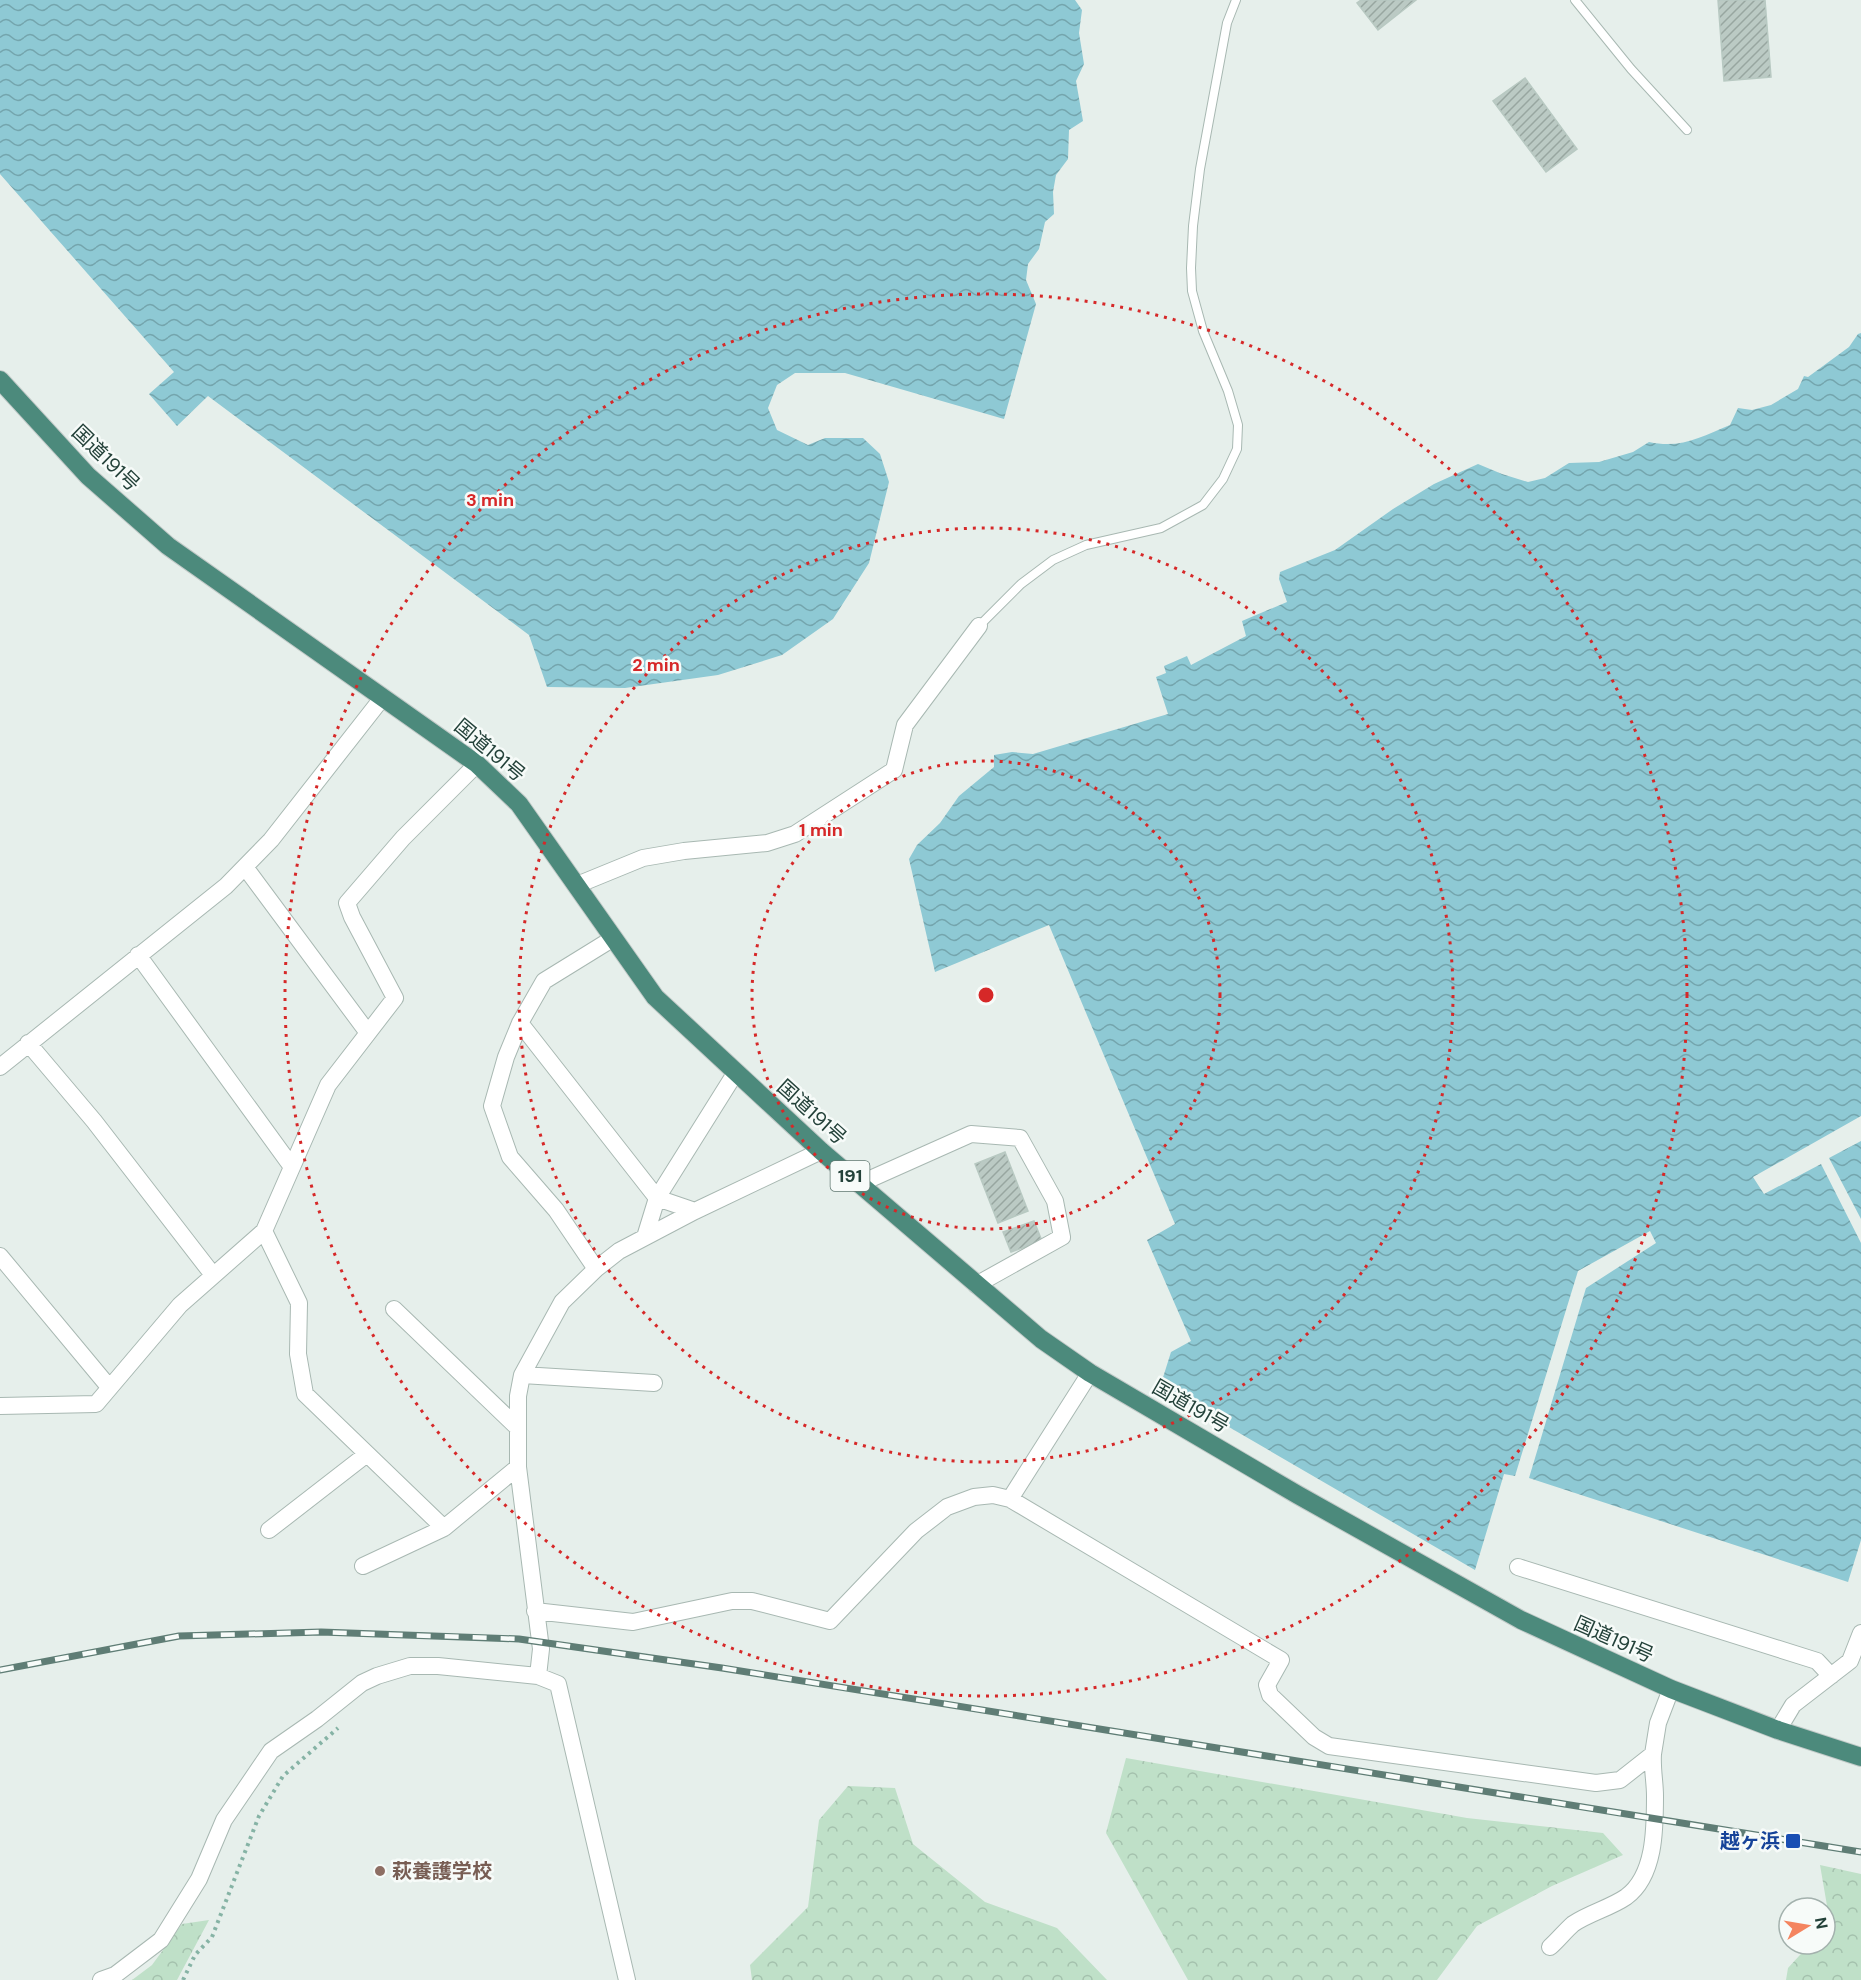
<svg xmlns="http://www.w3.org/2000/svg" width="1861" height="1980" font-family="'DM Sans','Noto Sans JP',sans-serif">
<style>
.forest{fill:url(#forest-crowns)}
.water{fill:url(#water-waves)}
.building{fill:url(#building-hatch);stroke:#b8c9c2;stroke-width:1.5}
.lines{fill:none;stroke-linecap:round;stroke-linejoin:round}
.service-casing{stroke:#a8b8b2;stroke-width:10}
.minor-casing{stroke:#a8b8b2;stroke-width:18}
.trunk-casing{stroke:#c2cac8;stroke-width:20}
.path{stroke:#86b3a5;stroke-width:4;stroke-dasharray:3 4.5;stroke-linecap:butt}
.service{stroke:#fff;stroke-width:8}
.minor{stroke:#fff;stroke-width:16}
.trunk{stroke:#4c8a7c;stroke-width:18}
.rail-casing{stroke:#5f7d75;stroke-width:7}
.rail{stroke:#f7fbf9;stroke-width:4.5;stroke-dasharray:14;stroke-linecap:butt}
.ring{fill:none;stroke:#d62828;stroke-width:3;stroke-dasharray:3 6}
.transit-dot{fill:#1a4fb4;stroke:#f7fbf9;stroke-width:2}
.education-dot{fill:#8d6e63;stroke:#f7fbf9;stroke-width:2}
.labels{text-anchor:middle;stroke-width:5;stroke-linejoin:round;paint-order:stroke}
.shield{fill:#f7fbf9;stroke:#637a73;stroke-width:1.5}
.shield-label{font-size:18px;font-weight:bold;fill:#24423a}
.street-label{font-size:20px;fill:#24423a;stroke:#f7fbf9}
.transit-label{font-size:20px;font-weight:bold;fill:#164399;stroke:#f7fbf9;text-anchor:end}
.education-label{font-size:20px;font-weight:bold;fill:#785e54;stroke:#f7fbf9;text-anchor:start}
.centre{fill:#d62828;stroke:#f7fbf9;stroke-width:3}
.ring-label{font-size:18px;text-anchor:middle;font-weight:bold;fill:#d62828;stroke:#f7fbf9;stroke-width:5;stroke-linejoin:round;paint-order:stroke}
</style>
<defs>
<pattern id="forest-crowns" width="20" height="18" patternUnits="userSpaceOnUse" patternTransform="scale(1.5)"><rect width="20" height="18" fill="#bfe0c8"/><path d="M2 6a3 3 0 1 1 6 0M12 15a3 3 0 1 1 6 0" fill="none" stroke="#a4c1ad"/></pattern>
<pattern id="water-waves" width="16" height="10" patternUnits="userSpaceOnUse" patternTransform="scale(1.5)"><rect width="16" height="10" fill="#8ec9d4"/><path d="M0 5q4-4 8 0t8 0" fill="none" stroke="#74a5ad"/></pattern>
<pattern id="building-hatch" width="6" height="6" patternUnits="userSpaceOnUse" patternTransform="scale(1.5)"><rect width="6" height="6" fill="#bbcac4"/><path d="M-1 1l2-2M0 6l6-6M5 7l2-2" fill="none" stroke="#98a6a0"/></pattern>
</defs>
<rect width="100%" height="100%" fill="#e6efeb"/>
<path class="forest" d="M1126,1758l341,60 136,15 20,22 -71,31 -75,40 -40,54h-249l-82,-147z
M848,1786l47,2 18,56 72,58 72,26 50,52h-355l-2,-15 58,-58 11,-87z
M1820,1865l41,9v106h-75l2,-12 22,-24h15v-15l5,-6z
M209,1920l-32,60h-45l20,-15 30,-41z"/>
<path class="water" d="M0,0h1075l7,10 -3,23 5,31 -8,17 7,40 -14,9 -1,29 -12,16 -3,17 1,22 -9,8 -6,27 -11,15 -2,16 10,24 -32,115 -159,-46h-50l-18,12 -9,23 9,22 31,15 17,-7h38l17,16 9,28 -20,81 -36,56 -51,36 -64,20 -93,13 -78,-1 -18,-52 -321,-239 -31,30 -28,-32 25,-22 -174,-198z
M1861,333v783l-108,61 11,17 57,-30 40,79v297l-13,42 -319,-104 57,-190 70,-45 -6,-12 -72,40 -63,205 -11,-2 -29,96 -315,-183 11,-35 20,-11 -44,-101 28,-16 -126,-299 -114,47 -26,-113 8,-14 23,-22 19,-27 35,-29v-12l18,-3 21,2 135,-40 -12,-37 10,-4 -2,-7 23,-10 4,9 55,-29 -4,-15 45,-19 -8,-23 1,-7 55,-22 58,-41 41,-25 44,-20 24,10 26,8 17,-4 24,-15 30,-1 34,-10 16,-10c32,7 52,-5 81,-17l8,-17 14,2 19,-5 27,-16 6,-13 4,1 41,-30 9,-13z
M1861,1141v78l-32,-61z"/>
<path class="building" d="M1361,0h55l-38,30 -21,-27z
M1718,0h47l6,77 -47,4z
M1525,78l52,71 -31,23 -53,-71z
M1005,1152l23,59 -30,12 -23,-59z
M1034,1221l8,20 -31,11 -8,-20z"/>
<g class="lines">
<defs>
<path id="service" d="M1575,0l56,69 56,61
M979,626l42,-42 32,-24 33,-15 75,-17 42,-23 20,-26 14,-30 1,-24 -10,-34 -25,-60 -11,-40 -1,-23 2,-42 7,-57 27,-146 9,-23"/>
<path id="minor" d="M245,867l123,166
M577,885l66,-27 41,-7 83,-8 28,-9 99,-64 11,-45 74,-99
M138,955l154,212
M520,1023l137,175 -12,39
M28,1043l66,78 119,154
M0,1067l226,-181 45,-46 112,-143
M859,1184l112,-50 49,4 35,63 7,36 -86,48
M695,1211l-38,-13 79,-126
M264,1231l35,72 -1,51 7,40 139,134 74,-61
M0,1256l109,131
M596,1269l-40,-59 -46,-53 -18,-51 14,-49 14,-34 24,-42 68,-42
M394,1309l124,119
M522,1375l132,8
M0,1406l96,-2 84,-99 84,-74 64,-146 67,-87 -43,-81 -5,-14 56,-65 74,-74
M1010,1499l271,161 -14,25 3,10 44,42 15,9 267,37 24,-3 33,-26 5,-31 13,-34
M269,1530l98,-76
M363,1566l81,-38
M1518,1567l299,94 14,15
M535,1611l98,11 99,-21h20l78,20 86,-90 31,-24 27,-10 19,-2 17,4 80,-126
M538,1676l3,-27 -23,-182v-71l4,-21 40,-73 34,-33 23,-18 76,-40 126,-60
M1778,1730l15,-25 57,-44 11,-28
M1550,1947c8,-7 15,-16 23,-23 16,-11 37,-16 53,-27 29,-21 29,-68 29,-101 0,-14 -3,-27 -2,-42
M101,1980l14,-5 46,-35 38,-61 25,-59 47,-69 46,-32 45,-36 15,-7 33,-10h28l100,10 20,8 69,296"/>
<path id="trunk" d="M0,380l88,96 80,70 309,218 42,40 136,193 166,154 220,188 49,34 208,122 223,125 150,69 107,41 83,27"/>
</defs>
<use href="#service" class="service-casing"/>
<use href="#minor" class="minor-casing"/>
<use href="#trunk" class="trunk-casing"/>
<path class="path" d="M183,1980l12,-25 17,-18 47,-121 24,-40 55,-48"/>
<use href="#service" class="service"/>
<use href="#minor" class="minor"/>
<use href="#trunk" class="trunk"/>
<defs>
<path id="rail" d="M0,1670l179,-34 142,-4 198,7 203,29 1139,184"/>
</defs>
<use href="#rail" class="rail-casing"/>
<use href="#rail" class="rail"/>
</g>
<g class="ring">
<circle cx="986" cy="995" r="234"/>
<circle cx="986" cy="995" r="467"/>
<circle cx="986" cy="995" r="701"/>
</g>
<rect class="transit-dot" x="1785" y="1833" width="16" height="16" rx="3"/>
<circle class="education-dot" cx="380" cy="1871" r="6"/>
<g class="labels">
<rect class="shield" x="830.5" y="1161" width="39" height="30" rx="4.5"/>
<g class="shield-label">
<text x="850" y="1182">191</text>
</g>
<g class="street-label">
<text transform="translate(106 458) rotate(44)" y="7">国道191号</text>
<text transform="translate(490 750) rotate(40)" y="7">国道191号</text>
<text transform="translate(812 1112) rotate(42)" y="7">国道191号</text>
<text transform="translate(1191 1406) rotate(30)" y="7">国道191号</text>
<text transform="translate(1614 1639) rotate(24)" y="7">国道191号</text>
</g>
<g class="transit-label">
<text x="1780" y="1848">越ヶ浜</text>
</g>
<g class="education-label">
<text x="392" y="1878">萩養護学校</text>
</g>
</g>
<circle cx="986" cy="995" r="9" class="centre"/>
<g class="ring-label">
<text x="490" y="506">3 min</text>
<text x="656" y="671">2 min</text>
<text x="821" y="836">1 min</text>
</g>
<g transform="translate(1807 1926) rotate(79)"><circle r="28" fill="#f7fbf9" stroke="#a3b1ad" stroke-width="1.5"/>
<path d="M0-4.5L10 22L0 15L-10 22Z" fill="#f4845f"/>
<text y="-9" font-size="16" font-weight="bold" text-anchor="middle" fill="#24423a">N</text>
</g>
</svg>
